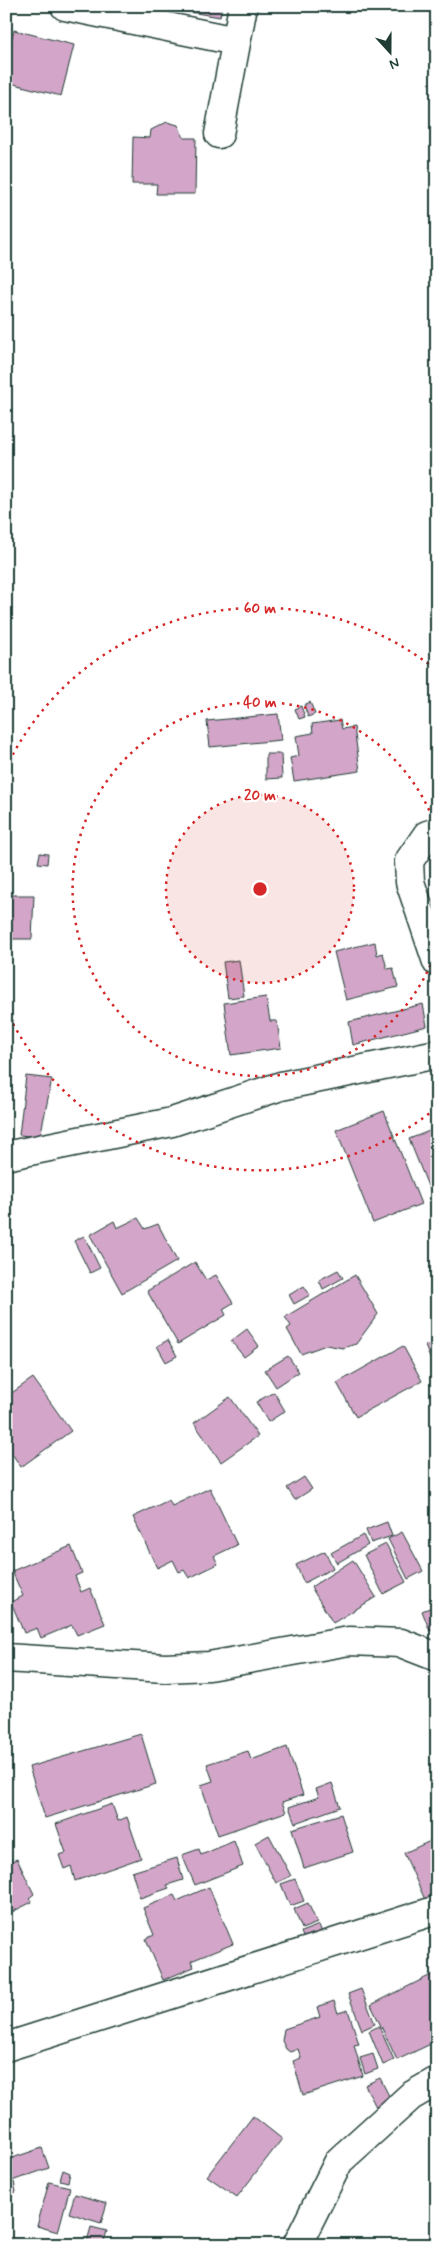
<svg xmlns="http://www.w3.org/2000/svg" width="443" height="2251" font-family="Mynerve,sans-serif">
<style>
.building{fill:#d3a6c9;stroke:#1f3d34}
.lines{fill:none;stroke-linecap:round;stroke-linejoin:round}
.minor-casing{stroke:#1f3d34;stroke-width:31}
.minor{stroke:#fff;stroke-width:28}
.ring{fill:none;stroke:#d62828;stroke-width:2.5;stroke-dasharray:2.5 5}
.centre{fill:#d62828;stroke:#fff;stroke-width:2.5}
.ring-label{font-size:15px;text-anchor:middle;font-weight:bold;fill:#d62828;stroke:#fff;stroke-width:4.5;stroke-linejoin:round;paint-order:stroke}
</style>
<rect width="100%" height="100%" fill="#fff"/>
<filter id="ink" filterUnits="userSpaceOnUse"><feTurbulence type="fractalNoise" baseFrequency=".02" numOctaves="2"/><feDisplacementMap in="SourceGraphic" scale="10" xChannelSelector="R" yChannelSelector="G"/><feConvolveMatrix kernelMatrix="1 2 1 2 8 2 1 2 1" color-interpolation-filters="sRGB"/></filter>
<g filter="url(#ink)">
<path class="building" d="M153,6h69l-2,11z
M14,30l60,15 -13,51 -55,-14v-21z
M167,122l11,3 6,13h12l-1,56h-39l1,-10h-25l1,-47 17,1 1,-8z
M310,702l5,12 -7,3 -4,-12z
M301,706l4,11 -6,2 -4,-10z
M278,714l3,26 -71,7 -3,-26z
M340,720l2,9 12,-2 6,44 -66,10 -4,-23 9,-2 -3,-20 17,-3 -1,-9z
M266,754h15l1,24 -16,1z
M40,853l8,1 -1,10 -9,-1z
M11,895h23l-2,44h-23z
M375,942l2,13 6,-2 4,16 6,-1 5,19 -52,13 -12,-48z
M239,960l5,36 -16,2 -5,-36z
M266,997l4,24h7l4,27 -50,7 -7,-52z
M423,1004l4,22 -74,19 -4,-23z
M26,1076l26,3 -12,58 -21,-2z
M384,1111l37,93 -48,19 -37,-93z
M437,1128v66l-5,2 -23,-57z
M138,1218l7,11 13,-5 19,37 -55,32 -32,-58 24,-14 3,7z
M84,1236l16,32 -10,5 -16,-32z
M195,1262l11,18 10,-5 17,28 -10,6 3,6 -48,29 -31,-53z
M338,1270l5,8 -20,11 -4,-9z
M355,1275l23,39 -22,30 -13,4 -17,-3 -25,9 -14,-25 4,-3 -6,-9z
M304,1286l6,9 -16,9 -5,-9z
M247,1329l12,17 -15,11 -13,-16z
M168,1340l9,16 -11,6 -9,-16z
M437,1341v34l-12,-29z
M403,1346l19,35 -66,36 -19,-34z
M288,1356l11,16 -23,15 -11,-17z
M33,1378l38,53 -50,36 -15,-22v-48z
M274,1392l11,19 -17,11 -12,-20z
M230,1397l28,39 -37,26 -27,-39z
M304,1477l8,12 -17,11 -8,-12z
M210,1488l27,57 -23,11 4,8 -29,14 -5,-8 -5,2 -6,-12 -16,8 -24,-51 36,-17 3,6z
M387,1522l5,14 -21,7 -5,-13z
M402,1532l21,39 -15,8 -20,-40z
M363,1535l5,10 -31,18 -6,-10z
M386,1544l20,38 -23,12 -19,-39z
M71,1546l11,27 -7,3 6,16 9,-4 15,36 -28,11 -5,-10 -31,13 -4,-10 -13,5 -13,-31 12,-6 -11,-25z
M325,1551l8,17 -29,15 -8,-18z
M353,1560l23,37 -43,26 -22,-36z
M437,1605v23l-7,3 -8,-20z
M141,1734l15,50 -111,34 -16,-51z
M287,1747l16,48 -21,7 4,10 -68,23 -17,-50 12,-4 -6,-17 41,-13 3,9z
M332,1783l8,24 -45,16 -6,-16 30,-10 -3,-8z
M112,1804l6,17 9,-4 14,41 -66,23 -4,-15 -7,3 -5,-14 7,-2 -10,-29z
M341,1814l12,38 -49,16 -12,-39z
M269,1835l22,41 -15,7 -21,-40z
M437,1838v59l-11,5 -22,-49z
M234,1841l9,25 -48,19 -13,-30 17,-6 2,6z
M8,1855l4,6 5,-2 17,35 -5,4 3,4 -26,13v-59z
M177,1858l6,22 -16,5 2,3 -29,10 -8,-26z
M295,1879l9,22 -14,5 -9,-22z
M209,1887l24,57 -42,17 3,6 -31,13 -17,-41 8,-4 -11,-27 31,-13 3,6z
M308,1903l9,20 -15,6 -8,-20z
M319,1925l4,10 -18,7 -4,-10z
M437,1972v69l-40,19 -26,-55z
M361,1989l14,35 -13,6 -14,-36z
M334,2001l4,12 10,-3 11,34 -5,1 9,31 -60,19 -10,-34 8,-3 -3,-9 -8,3 -4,-3 -4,-8 2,-12 36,-12 -3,-10z
M379,2026l15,34 -11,5 -14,-34z
M373,2054l5,15 -13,5 -5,-16z
M380,2078l11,22 -15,7 -11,-22z
M253,2116l29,23 -45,58 -30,-21z
M42,2148l7,20 -43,15v-23z
M63,2170l7,3 -2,9 -8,-2z
M14,2182l2,10 -10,3v-11z
M49,2182l21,5 -12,45 -21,-6z
M75,2194l32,9 -6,20 -32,-10z
M91,2227l16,4 -4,14h-17z"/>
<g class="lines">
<defs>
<path id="minor" d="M65,6l171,35
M219,134l24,-128
M437,832l-10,3 -18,26 1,21 27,80
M10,1155l162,-33 109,-36 156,-32
M6,1658l159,10 44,-2 140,-25 52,2 36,14
M6,2047l431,-137
M297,2245l42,-84 72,-65 26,-15"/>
</defs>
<use href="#minor" class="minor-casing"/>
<use href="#minor" class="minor"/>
</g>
</g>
<circle cx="260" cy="889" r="94" fill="#d62828" fill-opacity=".12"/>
<g class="ring">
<circle cx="260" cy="889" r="94"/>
<path d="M436 951A187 187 0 1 1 436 827"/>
<path d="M435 1109A281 281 0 0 1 6 1010M6 768A281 281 0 0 1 435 669"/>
</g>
<circle cx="260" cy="889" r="8" class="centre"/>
<g class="ring-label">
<text x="260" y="613">60 m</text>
<text x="260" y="707">40 m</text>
<text x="260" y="800">20 m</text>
</g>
<rect width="443" height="2251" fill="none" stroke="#fff" stroke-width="25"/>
<rect x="12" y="12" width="418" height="2226" fill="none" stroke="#1f3d34" stroke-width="2" filter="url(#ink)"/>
<g transform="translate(390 52) rotate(159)" stroke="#ffffff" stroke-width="4" paint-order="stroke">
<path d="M0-4L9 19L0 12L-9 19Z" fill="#1f3d34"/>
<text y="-8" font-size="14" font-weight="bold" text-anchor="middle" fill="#1f3d34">N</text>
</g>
</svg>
